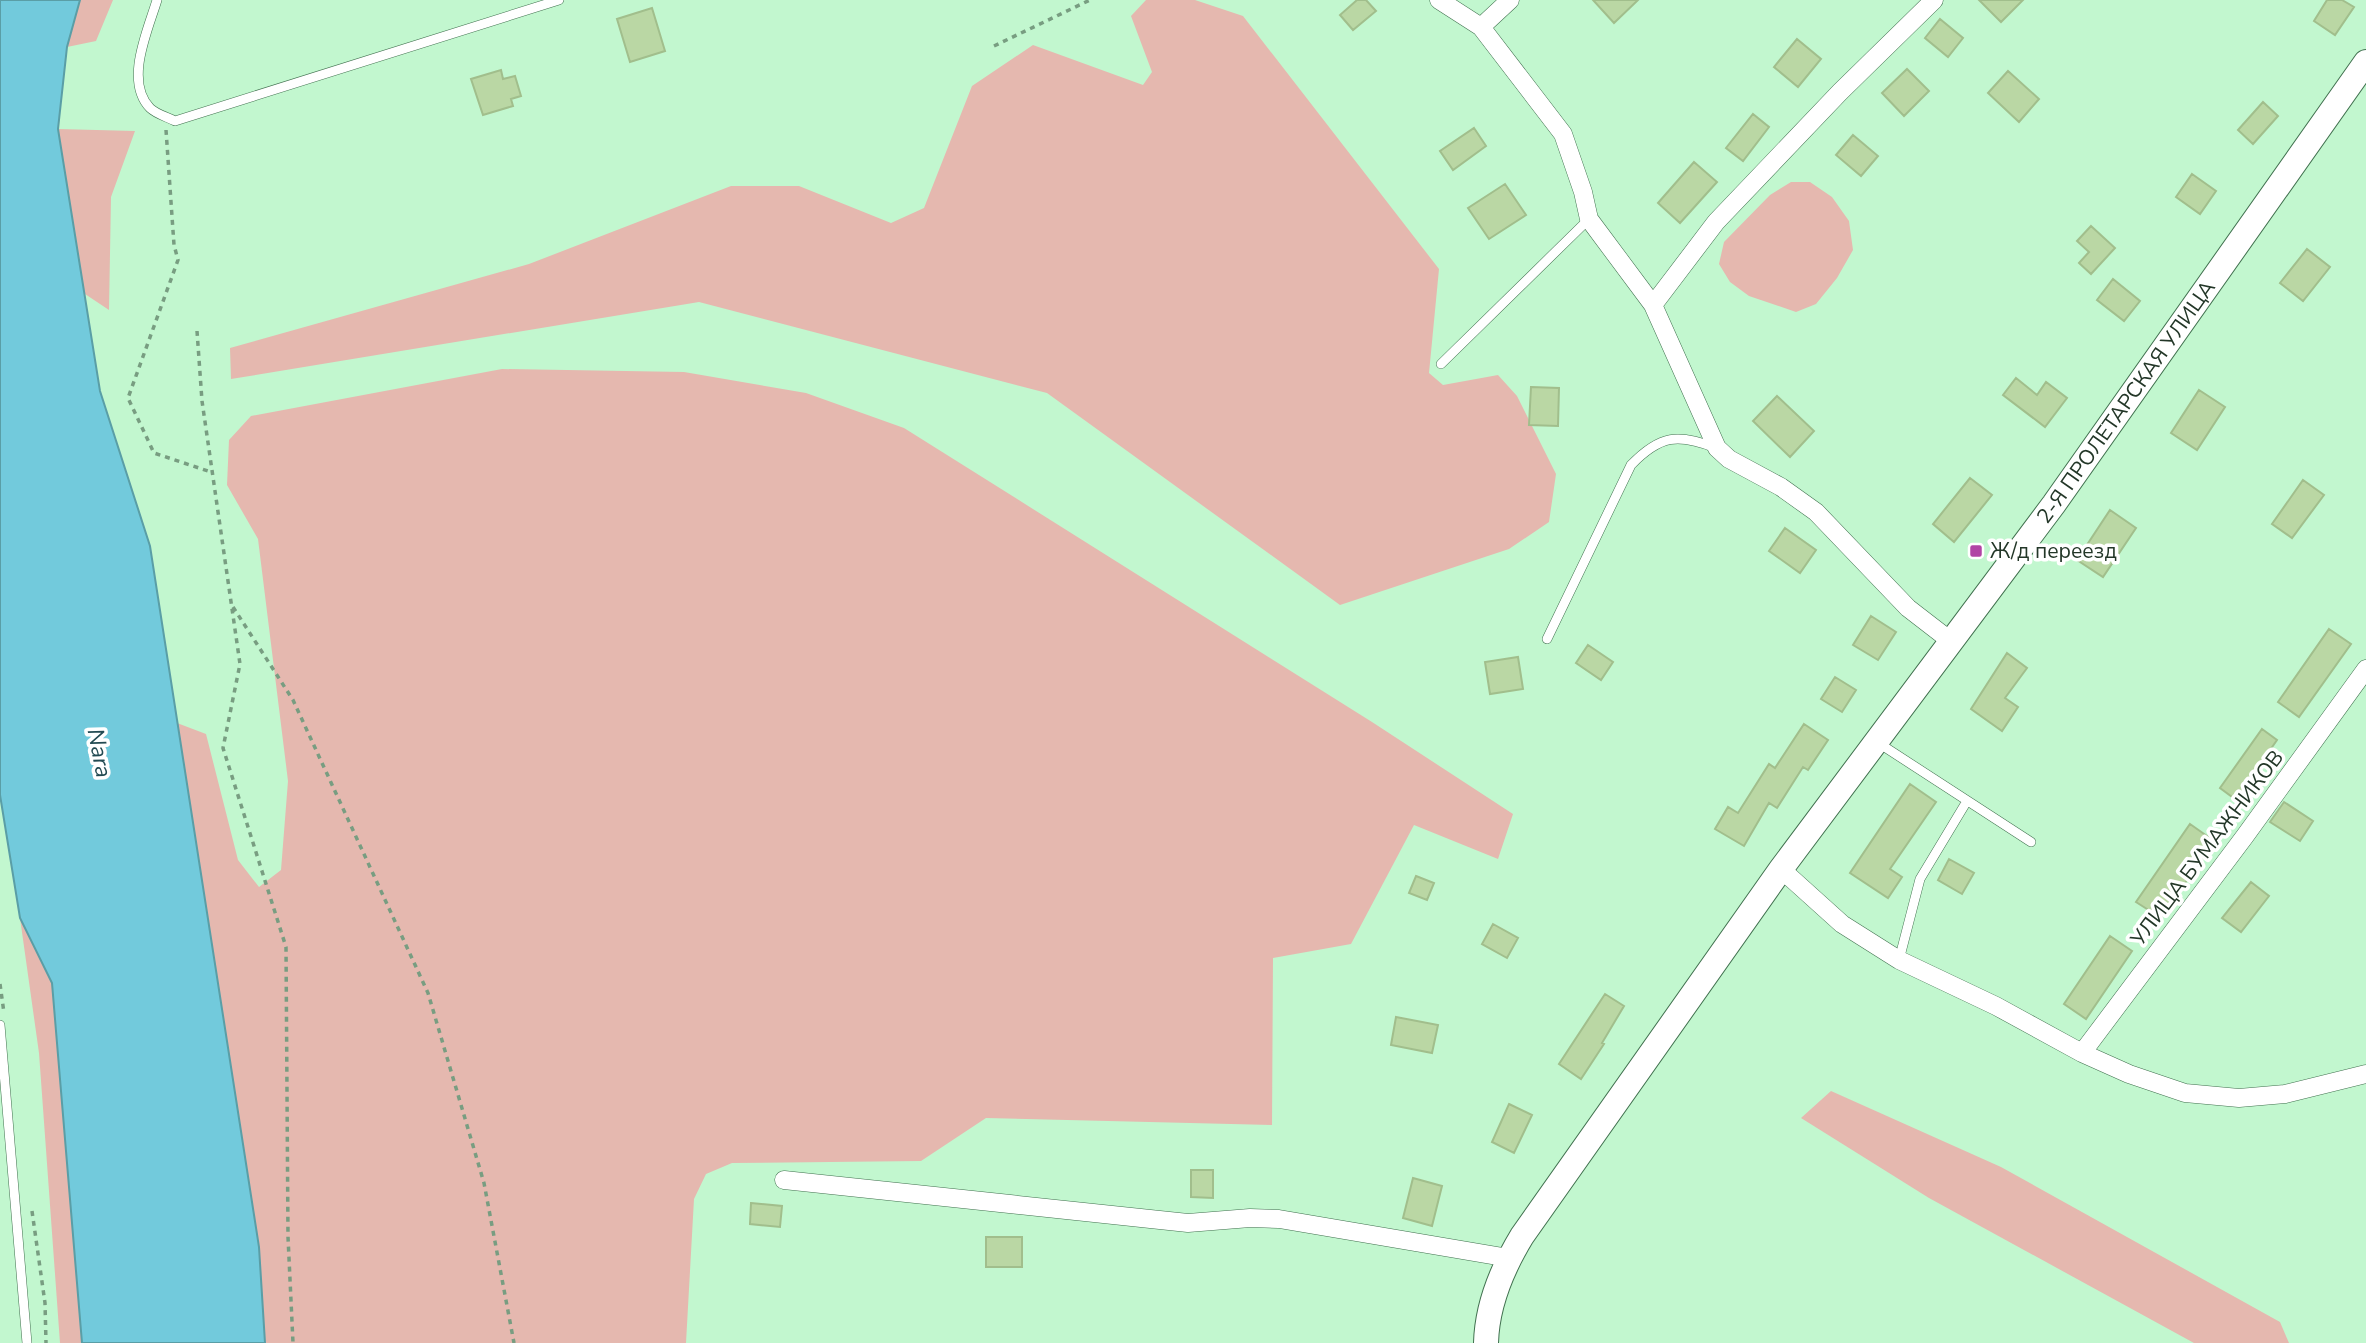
<svg xmlns="http://www.w3.org/2000/svg" width="2366" height="1343" font-family="'Nunito Sans',sans-serif">
<style>
.green{fill:#e5b8af}
.water{fill:#72cadc;stroke:#5a9ea6;stroke-width:2}
.building{fill:#bad7a4;stroke:#a1be8c;stroke-width:2}
.lines{fill:none;stroke-linecap:round;stroke-linejoin:round}
.lane-casing{stroke:#41714f;stroke-width:10}
.street-casing{stroke:#41714f;stroke-width:19}
.secondary-casing{stroke:#41714f;stroke-width:26}
.path{stroke:#789d81;stroke-width:3.5;stroke-dasharray:5 5;stroke-linecap:butt}
.lane{stroke:#fff;stroke-width:9}
.street{stroke:#fff;stroke-width:18}
.secondary{stroke:#fff;stroke-width:24}
.poi-dot{fill:#b145a5;stroke:#fff;stroke-width:2.5}
.labels{text-anchor:middle;stroke-width:7;stroke-linejoin:round;paint-order:stroke}
.street-label{font-size:21px;fill:#233728;stroke:#fff}
.poi-label{font-size:21px;fill:#233728;stroke:#fff;text-anchor:start}
.water-label{font-size:23px;font-style:italic;fill:#224a52;stroke:#fff}
</style>
<rect width="100%" height="100%" fill="#c2f7cf"/>
<path class="green" d="M80,0h33l-17,41 -29,6z
M1146,0h49l48,16 196,253 -10,104 14,12 55,-10 19,21 39,78 -7,48 -40,27 -169,56 -293,-212 -348,-91 -468,77 -1,-31 299,-84 202,-78h68l92,37 33,-15 48,-122 61,-41 110,40 9,-13 -21,-56z
M58,129l77,2 -24,66 -2,113 -27,-18z
M1791,182h19l22,15 17,24 4,29 -16,28 -21,26 -20,8 -47,-16 -19,-14 -11,-18 5,-22 46,-47z
M502,369l182,3 122,21 98,35 468,294 141,92 -15,45 -84,-34 -63,119 -78,14 -1,167 -286,-7 -65,43 -189,2 -26,11 -12,25 -8,144h-421l-6,-96 -82,-524 29,11 32,126 21,27 22,-17 7,-89 -30,-242 -31,-54 2,-45 22,-24z
M20,918l32,65 30,360h-22l-21,-290z
M1831,1091l170,76 279,155 9,21h-95l-265,-145 -128,-80z"/>
<path class="water" d="M0,0h80l-13,47 -9,82 42,262 50,155 109,701 6,96h-183l-30,-360 -32,-65 -20,-123z"/>
<path class="building" d="M1357,0h9l10,11 -23,19 -13,-15z
M1593,0h45l-24,23z
M1979,0h44l-22,22z
M2327,0h15l12,7 -19,28 -21,-14z
M652,8l13,43 -35,11 -13,-43z
M1940,19l23,19 -15,19 -23,-19z
M1797,39l24,20 -23,28 -24,-20z
M1907,69l22,22 -25,25 -22,-23z
M501,70l2,9 12,-3 6,20 -10,3 2,7 -30,9 -12,-36z
M2008,71l31,28 -20,23 -31,-29z
M2263,102l15,14 -25,28 -15,-14z
M1753,114l16,13 -26,34 -17,-13z
M1474,128l12,18 -33,24 -13,-19z
M1853,135l25,21 -17,20 -25,-21z
M1694,162l23,20 -37,41 -22,-20z
M2192,174l24,17 -16,23 -24,-17z
M1505,184l21,31 -37,24 -21,-31z
M2091,226l24,22 -24,26 -12,-11 10,-11 -12,-11z
M2307,249l23,18 -27,34 -23,-18z
M2113,279l27,22 -16,20 -27,-21z
M2016,378l21,17 9,-13 21,16 -22,29 -42,-32z
M1531,387l28,1 -1,38 -29,-1z
M2199,390l26,17 -28,43 -26,-17z
M1777,396l37,35 -24,26 -37,-36z
M1970,478l22,17 -38,47 -21,-18z
M2303,480l21,15 -32,43 -20,-14z
M2110,510l26,18 -33,49 -26,-17z
M1785,528l31,22 -16,23 -31,-22z
M1871,616l25,16 -18,28 -25,-15z
M2329,629l22,15 -52,73 -21,-15z
M1588,645l25,17 -12,18 -25,-17z
M2007,653l20,15 -22,30 13,9 -16,24 -31,-22z
M1518,657l5,32 -33,5 -5,-32z
M1835,677l21,13 -14,22 -21,-13z
M1804,724l24,16 -20,30 -5,-3 -26,41 -8,-5 -25,43 -29,-17 13,-22 10,6 31,-49 6,4z
M2262,729l15,11 -23,33 8,5 -19,27 -23,-17z
M1910,784l26,18 -46,67 12,8 -14,21 -38,-25z
M2284,802l29,19 -13,20 -30,-19z
M2190,824l24,17 -53,77 -25,-16z
M1949,859l25,14 -12,21 -24,-14z
M1416,876l18,7 -7,17 -18,-7z
M2251,882l18,14 -28,36 -19,-14z
M1493,924l25,14 -11,20 -25,-14z
M2110,936l22,15 -46,68 -22,-15z
M1605,994l19,12 -22,37 2,1 -23,35 -22,-15z
M1396,1017l42,8 -6,28 -41,-8z
M1509,1104l23,11 -18,38 -22,-11z
M1191,1170h22v28l-22,-1z
M1413,1178l29,8 -10,40 -29,-8z
M751,1203l31,3 -2,21 -30,-3z
M986,1237h36v30h-36z"/>
<g class="lines">
<defs>
<path id="lane" d="M157,0c-9,30 -33,81 -7,108 6,6 17,9 25,13l384,-121
M1441,364l148,-145
M1547,639l84,-174c29,-30 47,-32 85,-17
M1877,742l154,100
M1899,960l21,-81 47,-78
M0,1025l27,318"/>
<path id="street" d="M1439,0l42,27 82,107 20,58 6,27 64,86 64,143 12,11 52,28 35,25 92,96 44,34
M1481,27l29,-27
M1653,305l63,-83 124,-130 94,-92
M1781,869l61,55 57,36 97,46 86,47 47,21 56,19 54,5 46,-4 81,-20
M2082,1053l163,-217 121,-167
M784,1180l404,43 62,-5 29,1 230,39"/>
<g id="secondary">
<path id="s1" d="M1486,1343c1,-39 16,-74 36,-107l259,-367 273,-365 312,-442"/>
</g>
</defs>
<use href="#lane" class="lane-casing"/>
<use href="#street" class="street-casing"/>
<use href="#secondary" class="secondary-casing"/>
<path class="path" d="M994,46l96,-46
M166,130l8,115 4,15 -50,138 26,55 57,19
M197,331l5,70 38,263 -17,84 63,199 2,290 5,106
M233,607l60,93 135,293 56,190 30,160
M0,984l4,29
M32,1211l13,92 1,40"/>
<use href="#lane" class="lane"/>
<use href="#street" class="street"/>
<use href="#secondary" class="secondary"/>
</g>
<rect class="poi-dot" x="1969" y="544" width="14" height="14" rx="3.5"/>
<g class="labels">
<g class="street-label">
<text dy="7" stroke="none"><textPath href="#s1" startOffset="1144">2-Я ПРОЛЕТАРСКАЯ УЛИЦА</textPath></text>
<text transform="translate(2207 848) rotate(-53)" y="7">УЛИЦА БУМАЖНИКОВ</text>
</g>
<g class="poi-label">
<text x="1990" y="558">Ж/д переезд</text>
</g>
<g class="water-label">
<text transform="translate(100 753) rotate(79)" y="8">Nara</text>
</g>
</g>
</svg>
